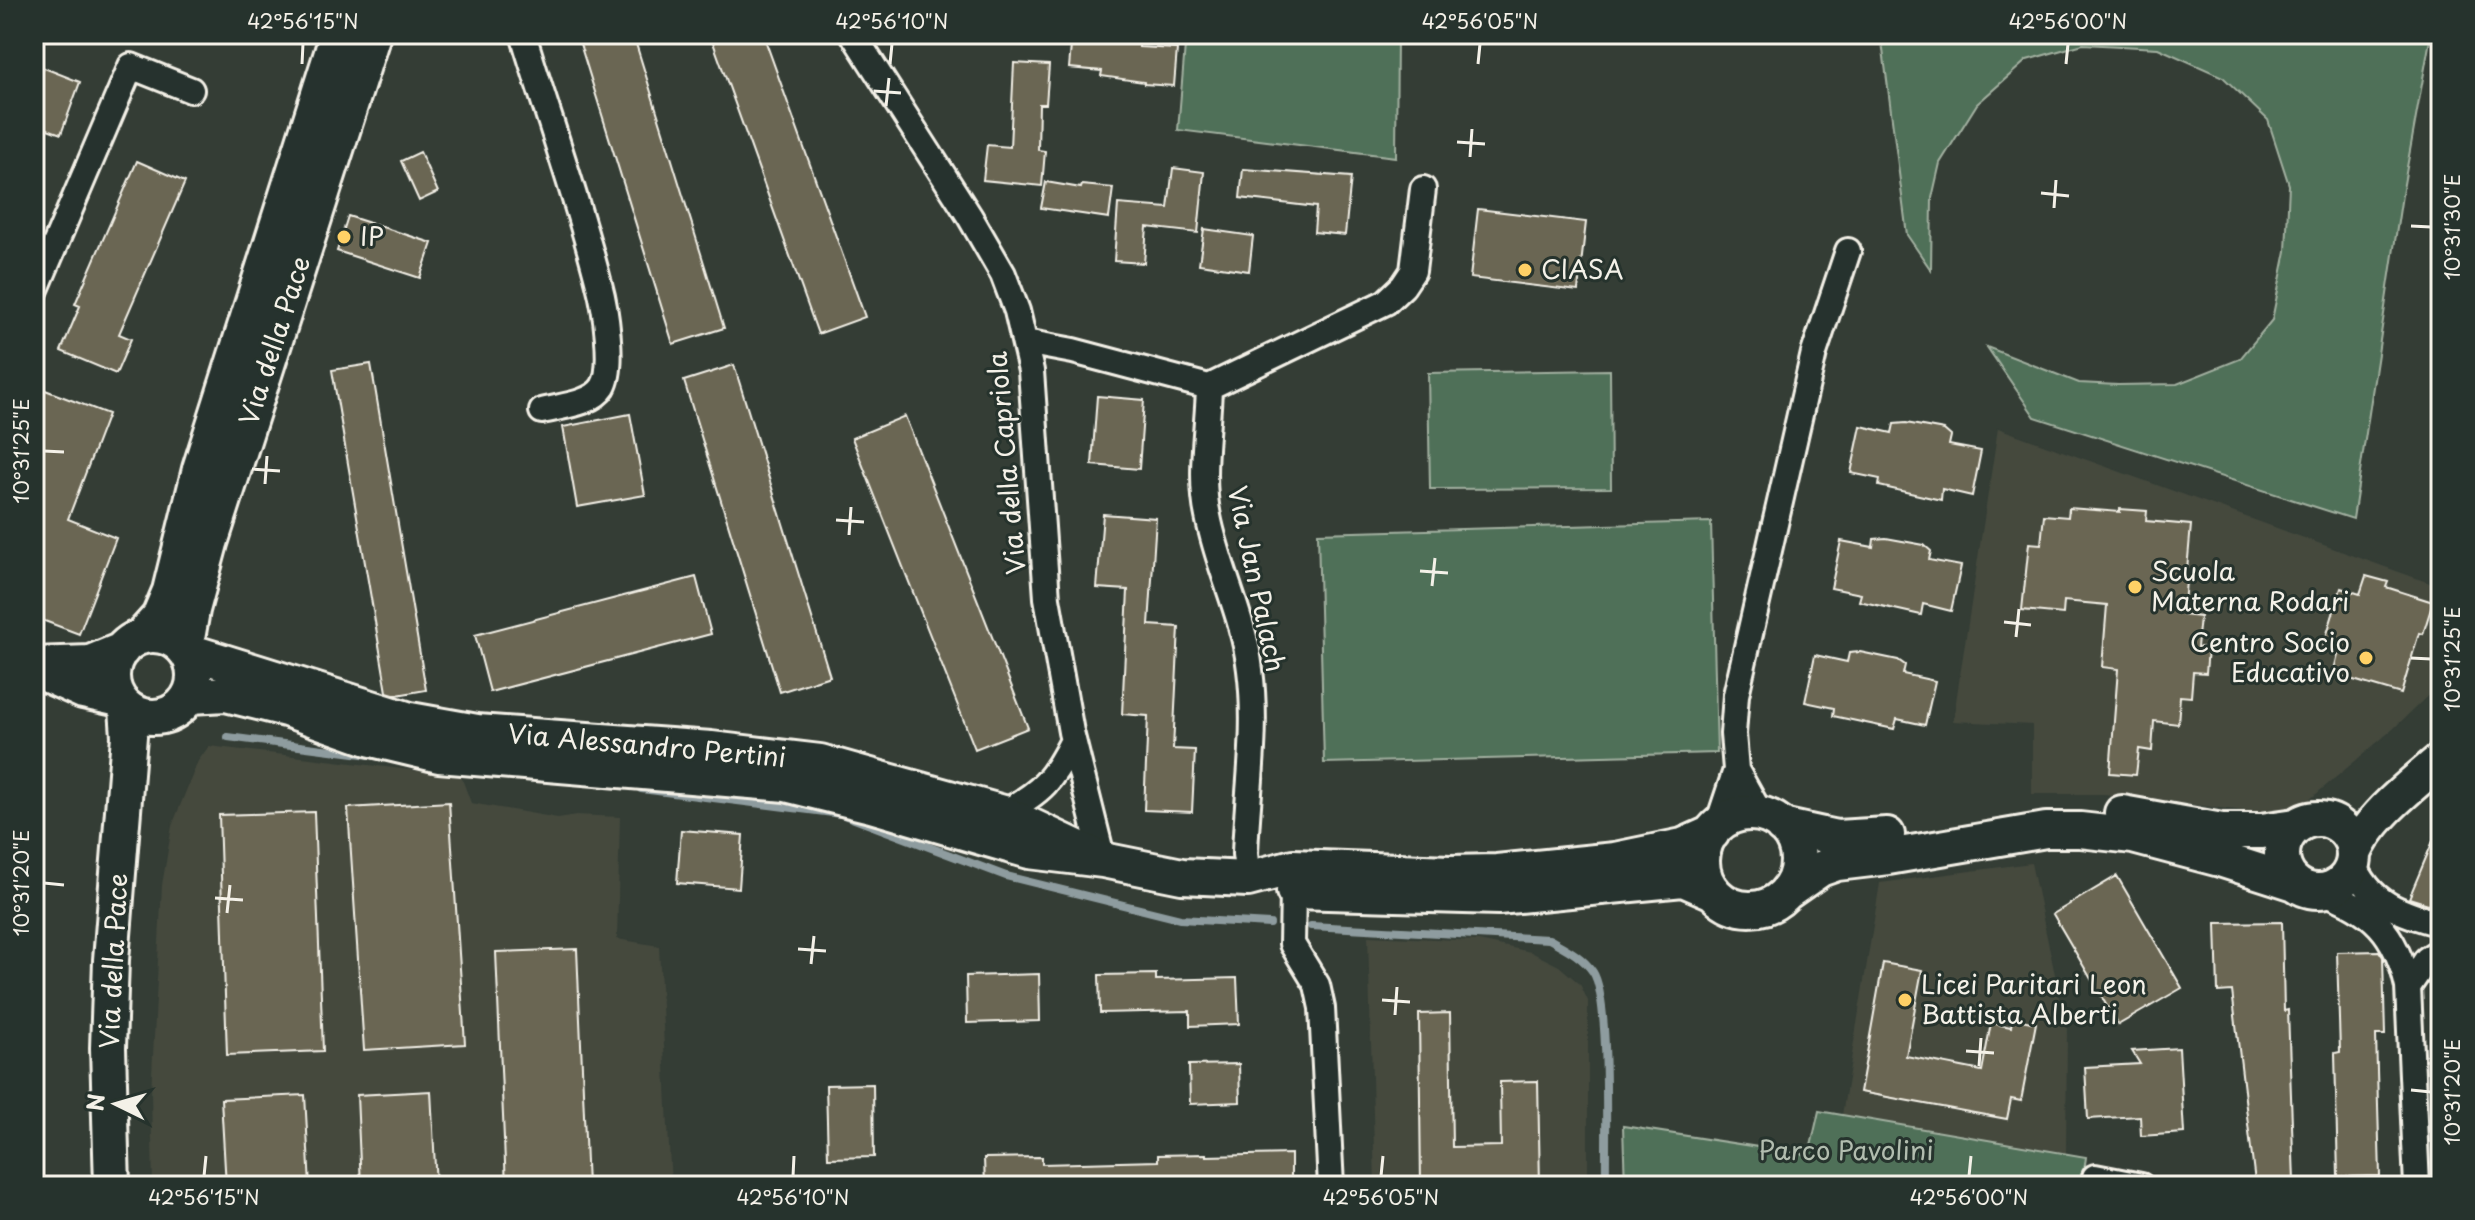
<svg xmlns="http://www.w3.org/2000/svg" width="2475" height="1220" font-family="'Playpen Sans',sans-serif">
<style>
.built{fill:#44493e}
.green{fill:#4f6f59;stroke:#a2b0a0;stroke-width:2}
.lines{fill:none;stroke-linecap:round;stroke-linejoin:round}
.stream{stroke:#8e9c9f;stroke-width:8}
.building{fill:#6a6653;stroke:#f4f1e8;stroke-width:2}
.street-casing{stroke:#f4f1e8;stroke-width:30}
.secondary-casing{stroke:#f4f1e8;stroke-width:40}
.street{stroke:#26332d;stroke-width:24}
.secondary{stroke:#26332d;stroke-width:34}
.ticks{fill:none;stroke:#f4f1e8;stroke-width:3}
.poi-dot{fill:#ffd166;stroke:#26332d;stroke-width:3}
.labels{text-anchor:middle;stroke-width:6;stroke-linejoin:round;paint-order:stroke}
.poi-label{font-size:26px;fill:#f4f1e8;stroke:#26332d;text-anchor:start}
.street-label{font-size:26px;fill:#f4f1e8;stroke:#26332d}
.park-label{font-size:26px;fill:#b2bdaf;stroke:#26332d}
.neatline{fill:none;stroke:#f4f1e8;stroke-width:3}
.ticks-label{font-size:20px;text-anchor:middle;fill:#f4f1e8}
</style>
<rect width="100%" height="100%" fill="#343d35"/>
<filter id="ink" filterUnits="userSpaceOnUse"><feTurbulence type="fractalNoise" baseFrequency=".0125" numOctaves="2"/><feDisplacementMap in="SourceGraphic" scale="16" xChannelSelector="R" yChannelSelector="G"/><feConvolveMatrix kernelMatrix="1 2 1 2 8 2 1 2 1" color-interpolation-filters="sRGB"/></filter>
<g filter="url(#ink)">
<path class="built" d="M1998,428l443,159v96l-48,46 -91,77 -13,6 -28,1 -157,-19h-72v-69l-79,-4z
M209,746l252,30 10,27 87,15 18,-3 44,2 -3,122 42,7 12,240h-518l-2,-93 11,-208 10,-59 26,-65z
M2031,863l36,167 -1,125 -224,-40 38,-232z
M1368,936l111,5 52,11 28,14 21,18 8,17v185h-213z"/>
<path class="green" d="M1186,34h211l-1,123 -218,-27z
M1881,34h550l-29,161 -49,324 -318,-102 -48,-70 92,36 39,2 59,-1 63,-25 32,-39 14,-69 3,-66 -21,-65 -45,-43 -65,-29 -75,-4 -56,16 -50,44 -37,59 -8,35 -1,72 -24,-35z
M1610,370l1,118 -181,1 -2,-116z
M1711,522l6,231 -393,10 -6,-230z
M1819,1111l267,46 -4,29h-457l-2,-60 186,29z"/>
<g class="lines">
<path class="stream" d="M228,737l142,18
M641,789l200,25 165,62 174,43 90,5
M1311,926l238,13c16,9 33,17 44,33 18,27 12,174 13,214"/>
</g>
<path class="building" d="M577,34h56l91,294 -51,16z
M710,34h53l102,283 -47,17z
M1072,34h29v4l38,5v4l38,2 -3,37 -30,-2v-2l-43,-6 1,-5 -33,-3z
M1014,63l35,2 -3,39h-7l-1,46 7,1 -3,35 -59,-6 4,-35 23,2z
M34,64l46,18 -19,52 -27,-10z
M420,152l18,40 -19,9 -18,-40z
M137,161l48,21 -66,152 12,5 -15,35 -55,-23 19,-45 -5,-2z
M1173,168l31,4 -6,61 -51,-6 -3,36 -30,-2 4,-57 50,4z
M1243,169l108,8 -6,58 -31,-3 2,-25 -76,-9z
M1046,182l35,6 1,-3 31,3 -4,30 -68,-10z
M1478,209l108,13 -8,69 -108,-13z
M348,216l84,27 -12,35 -83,-27z
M1204,229l49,7 -4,35 -50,-7z
M371,364l55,326 -29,5 -10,-3 -55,-322z
M734,365l96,311 -50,16 -96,-311z
M40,388l68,26 -40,105 48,19 -37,96 -45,-17v-213z
M1097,396l47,4 -5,69 -47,-4z
M630,414l15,81 -68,12 -14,-80z
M905,416l123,312 -53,21 -123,-311z
M1906,423l38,7 7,6 -2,9 32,6 -9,45 -30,-7 -1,11 -62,-14 1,-7 -29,-6 10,-47 31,7 2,-9z
M2069,508l51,4v-3l27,2 -1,10 45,4 -8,90 17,2 -3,30 11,1 -2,25 -13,-1 -2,25 -11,-1 -2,28 -24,-3 -2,30 -13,-2 -3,26 -26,-2 8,-104 -16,-2 5,-62 -43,-4 -1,13 -41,-4 7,-67 12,1 3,-29 24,2z
M1103,514l53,4 -7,107 30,2 -6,122 22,1 -3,62 -48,-2 4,-94 -26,-2 6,-124 -31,-2z
M1886,538l38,7 7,6 -2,9 32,6 -10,45 -28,-7 -2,11 -62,-14 2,-7 -30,-6 10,-47 32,6 1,-8z
M2366,576l22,6 -2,5 47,15 -10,32 -4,-1 -18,61 -68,-20 5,-20 -16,-4 19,-62 19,6z
M696,577l15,57 -221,58 -15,-57z
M1860,652l38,8 7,5 -2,9 32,7 -10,44 -28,-6 -3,10 -61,-13 1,-8 -29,-6 10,-47 32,7 2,-9z
M449,802l16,242 -101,6 -16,-242z
M314,812l9,239 -96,4 -8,-240z
M2441,822v86l-32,-10z
M681,830l62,5 -4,53 -62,-5z
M2117,876l65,112 -64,37 -65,-111z
M2282,922l2,89 4,-1 6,172h-39l-23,-191 -14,1 -2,-69z
M577,949l10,237h-81l-10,-234z
M2379,951l4,6 2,78h-9l4,141 -42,1 -3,-124 5,-1 -3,-100z
M1883,963l39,7 -16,86 76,15 9,-48 20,4 1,-9 24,5 -15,78 -10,-2 -4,20 -147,-27z
M1039,974l1,47 -73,2 -1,-47z
M1156,974v6l81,-2 2,46 -49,2v-15l-90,2 -1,-38z
M1450,1013l2,134 49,-1 -1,-64 38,-1 2,105h-119l-2,-172z
M2179,1048l5,85 -43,3 -1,-20 -52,3 -3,-52 55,-3 -8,-13z
M1239,1064l1,38 -50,2 -1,-39z
M873,1084l1,73 -46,1 -2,-73z
M431,1091l5,95h-75l-4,-91z
M305,1095l5,91h-84l-5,-87z
M1206,1154v2l85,-2v32h-306l-1,-28 58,-1v7l116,-3v-6z"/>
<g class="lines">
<defs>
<path id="street" d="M523,34c25,83 55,166 76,250 6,22 16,83 4,103 -11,17 -42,19 -61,24
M853,34l117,183 33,57 14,37 14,60 16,227 24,134 32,128
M34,294l97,-228 60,24
M1025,342l48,9 136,36 177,-85 17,-16 10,-15 10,-82
M1209,387c-1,42 -10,89 -1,129 10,52 36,101 42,154 8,61 -3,124 -5,184l3,25
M1736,770l25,45
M1003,813c39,-21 50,-33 70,-73
M1717,827l19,-57 -3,-36 3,-39 78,-342 34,-102
M2353,862c17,42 47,51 88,62
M1293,891l-1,53 25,41 5,23 9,178
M2321,891c52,19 75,41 87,96l9,199
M2408,987l19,-28 14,-9
M2095,1177l46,9"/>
<path id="secondary" d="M373,34l-163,509 -18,67 -7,40 225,70 67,12 234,17 109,13 183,51 100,47
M112 676a41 41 0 1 1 82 0a41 41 0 1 1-82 0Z
M141,637l18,-20 11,-26 30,-122 138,-435
M34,665l56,-2 32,-13
M34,669l49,22 36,8
M190,696l36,-2 60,15 82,29 71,17 347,29 85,21 158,46 74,9 79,16 66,3 45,-12 157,6 47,-1 118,-12 68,-14 29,-13
M2122,813l100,18h39l35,-5
M1702 861a48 48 0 1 1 96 0a48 48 0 1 1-96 0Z
M2282 855a36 36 0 1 1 72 0a36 36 0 1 1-72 0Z
M1782,826l55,12 50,-3
M2354,854c14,-36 58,-69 87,-94
M1294,891l204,6 185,-18 30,13
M1787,892l33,-23 17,-6 51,-6 158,-27h34l53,6 87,23 75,24
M112,1186l-4,-138 3,-88 18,-224 -2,-28"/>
</defs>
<use href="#street" class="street-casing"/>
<use href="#secondary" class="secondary-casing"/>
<use href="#street" class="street"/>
<use href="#secondary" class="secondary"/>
</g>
</g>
<path class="ticks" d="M302,64l1,-20M890,64l2,-20M1478,64l2,-20M2066,64l2,-20M874,91l27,2M886,106l3,-28M1457,142l28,2M1470,157l2,-28M2041,193l28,3M2054,208l2,-28M2411,226l20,1M44,451l20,1M252,469l28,2M265,484l2,-28M836,520l28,2M849,535l2,-28M1420,571l28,2M1432,586l3,-28M2004,622l27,3M2016,637l3,-28M2411,658l20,1M44,883l20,2M215,898l28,2M227,913l3,-28M798,949l28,2M811,964l3,-28M1382,1000l28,2M1395,1015l2,-28M1966,1051l28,2M1979,1066l2,-28M2411,1090l20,2M204,1176l2,-20M793,1176l1,-20M1381,1176l2,-20M1969,1176l2,-20"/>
<g class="poi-dot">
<circle cx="344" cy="237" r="8"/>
<circle cx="1525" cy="270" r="8"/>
<circle cx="2135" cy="587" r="8"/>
<circle cx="2366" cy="658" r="8"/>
<circle cx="1905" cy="1000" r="8"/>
</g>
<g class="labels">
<g class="poi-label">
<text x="360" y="246">IP</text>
<text x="1541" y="279">CIASA</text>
<text x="2151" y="581">Scuola<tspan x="2151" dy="30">Materna Rodari</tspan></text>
<text x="2350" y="652" text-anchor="end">Centro Socio<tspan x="2350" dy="30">Educativo</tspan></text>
<text x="1921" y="994">Licei Paritari Leon<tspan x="1921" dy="30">Battista Alberti</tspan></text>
</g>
<g class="street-label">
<text transform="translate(275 341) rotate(-72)" y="9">Via della Pace</text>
<text transform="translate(1007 463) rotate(-95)" y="9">Via della Capriola</text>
<text transform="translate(1256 579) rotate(78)" y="9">Via Jan Palach</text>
<text transform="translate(647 746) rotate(5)" y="9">Via Alessandro Pertini</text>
<text transform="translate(114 961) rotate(-87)" y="9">Via della Pace</text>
</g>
<g class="park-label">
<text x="1846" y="1160">Parco Pavolini</text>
</g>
</g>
<rect width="2475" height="1220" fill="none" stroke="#26332d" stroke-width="88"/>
<g transform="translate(116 1104) rotate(275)" stroke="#26332d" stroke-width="6" paint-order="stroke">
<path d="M0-6L14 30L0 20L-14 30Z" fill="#f4f1e8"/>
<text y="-12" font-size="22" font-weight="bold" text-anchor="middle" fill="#f4f1e8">N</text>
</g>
<rect x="44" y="44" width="2387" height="1132" class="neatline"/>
<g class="ticks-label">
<text x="303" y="29">42°56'15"N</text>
<text x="892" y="29">42°56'10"N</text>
<text x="1480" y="29">42°56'05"N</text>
<text x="2068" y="29">42°56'00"N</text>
<text transform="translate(2453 227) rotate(-90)" y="7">10°31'30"E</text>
<text transform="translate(22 451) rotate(-90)" y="7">10°31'25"E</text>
<text transform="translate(2453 659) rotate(-90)" y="7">10°31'25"E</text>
<text transform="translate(22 883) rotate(-90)" y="7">10°31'20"E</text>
<text transform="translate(2453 1092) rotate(-90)" y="7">10°31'20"E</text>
<text x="204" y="1205">42°56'15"N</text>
<text x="793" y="1205">42°56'10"N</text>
<text x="1381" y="1205">42°56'05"N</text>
<text x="1969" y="1205">42°56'00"N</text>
</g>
</svg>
